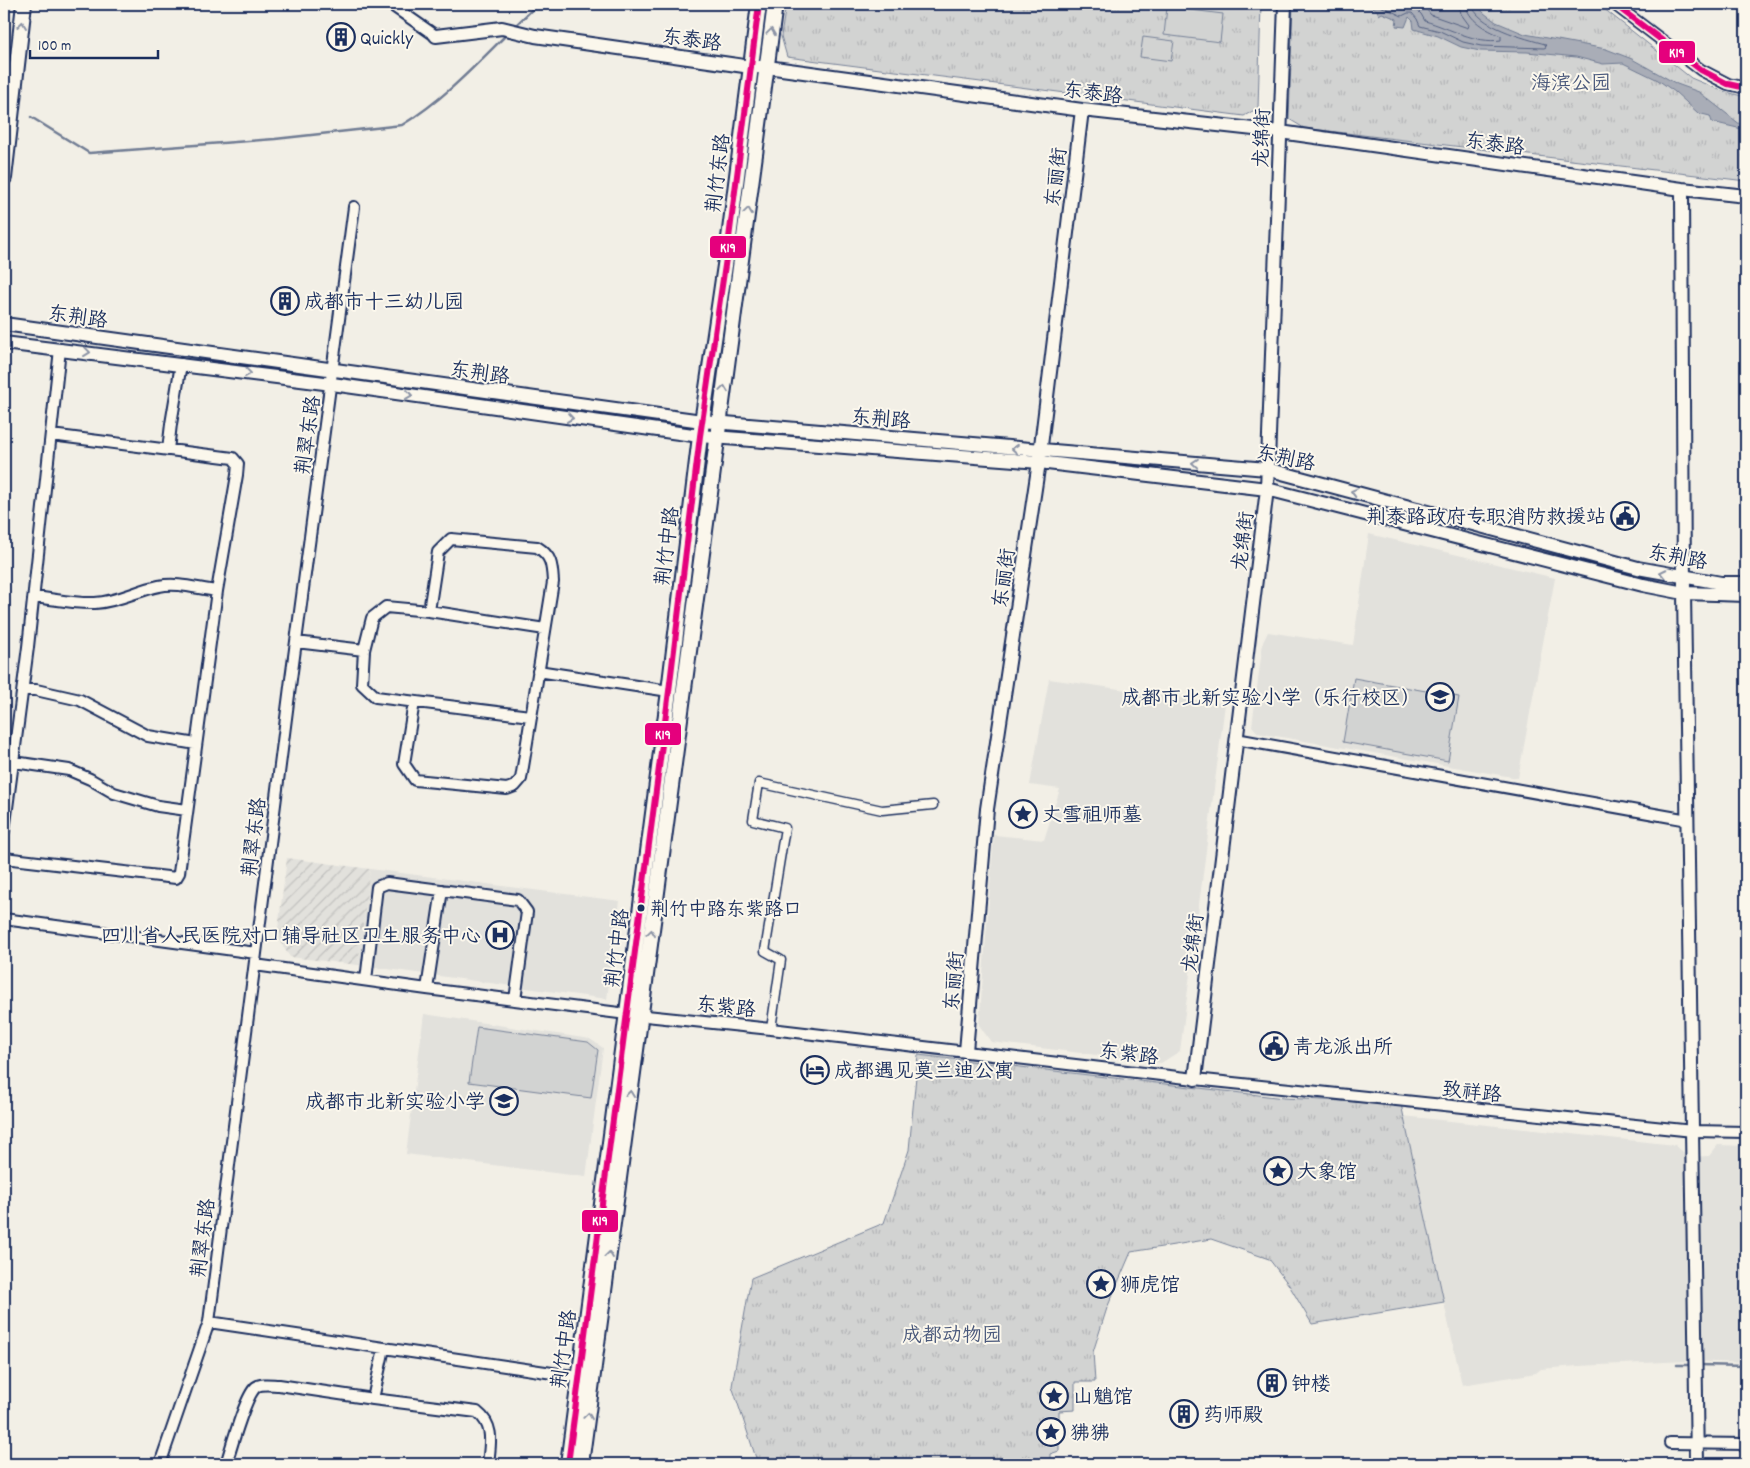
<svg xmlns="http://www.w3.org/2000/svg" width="1750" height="1468" font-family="Dekko,'LXGW WenKai TC',sans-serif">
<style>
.built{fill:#e2e1dc}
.industrial{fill:url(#industrial-furrows)}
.park{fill:url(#park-tufts);stroke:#768198}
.garden{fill:#d2d3d2;stroke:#768198}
.water{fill:#a9adb7;stroke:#707b93}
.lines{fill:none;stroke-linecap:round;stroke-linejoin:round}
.shore{stroke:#546182;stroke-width:1}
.stream{stroke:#707b93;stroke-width:2.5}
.pedestrian-casing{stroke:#1b2f5e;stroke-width:11}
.minor-casing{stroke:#1b2f5e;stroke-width:14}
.tertiary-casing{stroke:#1b2f5e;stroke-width:16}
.secondary-casing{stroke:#1b2f5e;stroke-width:18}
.pedestrian{stroke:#fbf7ec;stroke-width:8}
.minor{stroke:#fbf7ec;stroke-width:10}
.tertiary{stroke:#fbf7ec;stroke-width:12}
.secondary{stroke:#fbf7ec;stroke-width:14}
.bus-1-casing{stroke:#fbf7ec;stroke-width:10}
.bus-1{stroke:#e5007d;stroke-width:6}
.oneway{stroke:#8b93a5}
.bus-dot{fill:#1b2f5e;stroke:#fbf7ec;stroke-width:2}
.labels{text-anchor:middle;stroke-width:4;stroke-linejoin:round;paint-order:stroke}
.bus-label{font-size:19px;fill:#1b2f5e;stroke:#fbf7ec;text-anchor:start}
.poi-label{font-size:20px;fill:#1b2f5e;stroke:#fbf7ec;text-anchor:start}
.street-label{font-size:20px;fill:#1b2f5e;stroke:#fbf7ec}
.park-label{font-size:20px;fill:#49587b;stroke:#fbf7ec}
.line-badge{stroke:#fbf7ec;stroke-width:2}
.badge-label{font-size:14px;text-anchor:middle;font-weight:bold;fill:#fff}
</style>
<defs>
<pattern id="industrial-furrows" width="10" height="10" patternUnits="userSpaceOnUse" patternTransform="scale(1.25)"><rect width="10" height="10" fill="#e2e1dc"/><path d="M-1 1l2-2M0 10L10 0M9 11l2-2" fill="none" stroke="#c1c1bf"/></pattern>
<pattern id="park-tufts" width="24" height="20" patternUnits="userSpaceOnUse" patternTransform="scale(1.25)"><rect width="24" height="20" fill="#d2d3d2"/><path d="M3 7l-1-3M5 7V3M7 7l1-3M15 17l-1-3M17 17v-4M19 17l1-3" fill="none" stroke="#b4b5b7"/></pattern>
</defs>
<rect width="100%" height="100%" fill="#f2efe6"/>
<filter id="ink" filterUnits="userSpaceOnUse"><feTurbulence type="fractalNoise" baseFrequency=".02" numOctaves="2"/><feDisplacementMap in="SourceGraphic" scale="10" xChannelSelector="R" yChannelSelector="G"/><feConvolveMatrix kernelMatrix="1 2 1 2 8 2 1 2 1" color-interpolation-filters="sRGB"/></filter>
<g filter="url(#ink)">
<path class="built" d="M1369,534l186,44 -37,200 -260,-45 -6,-7 11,-84 5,-10 85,13z
M1049,679l176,25 -45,347 -19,12 -170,-21 -12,-17 15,-190 50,5 16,-51 -30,-4z
M370,869l250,32 -13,98 -249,-34z
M424,1014l166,25 13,9 -17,129 -180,-23z
M1403,1116l272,29 14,12 20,-1 9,-11 28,1v217l-59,-2 -109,5 -37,3 -5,4 -74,12z"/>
<path class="industrial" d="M287,858l83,11 -12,96 -68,-8 -13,-20z"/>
<path class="park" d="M786,4h475l-3,104 -14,8 -457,-59 -6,-21z
M1293,4h305l93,74 31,13 24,6v84l-442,-53 -15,-9z
M918,1055l366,43 117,6 43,198 -132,22 -23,-39 -20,-26 -58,-20 -80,13 -24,56 -14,44 2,30h-20v28l-16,1v40l-9,3v10h-292l-26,-78 19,-108 133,-55 25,-73z"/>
<path class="garden" d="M1167,7l56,7 -3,28 -56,-7z
M1143,37l31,4 -3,20 -31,-4z
M1354,678l105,19 -11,64 -105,-19z
M477,1027l111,15 10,8 -7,48 -122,-16z"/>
<path class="water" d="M1368,4h108l8,9 12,9 29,12 81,15 26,10 45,25 22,8 47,37h-4l-30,-7 -2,-6 -12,-3 -23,-21 -17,-12 -35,-17 -20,1 -27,-7 -49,-5 -47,-1 -19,-4 -23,-11 -24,-7 -1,-8 -4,-4 -4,10 -9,-1 1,-7 -15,-6 -3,2 -2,-5z"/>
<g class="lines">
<path class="shore" d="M1376,4l26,12 6,-3h4l5,6 3,7 20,5 23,11 18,4 63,2 2,-1 -1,-3c-18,-5 -70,-18 -73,-40
M1390,4l12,5 7,-2 6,1 6,6 4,7c25,7 50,23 76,19v-4c-14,-6 -34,-16 -35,-32
M1422,4l9,11 37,13 1,-3 -8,-11 -2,-10"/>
<path class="stream" d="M515,26l23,-22
M31,117l58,36 186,-14 127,-14c40,-24 73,-59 106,-92
M1677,1365h14
M1699,1365l47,1"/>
<defs>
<path id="pedestrian" d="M771,1029l10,-69 -16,-9 20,-123 -32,-8 6,-37 123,27 51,-5"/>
<path id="minor" d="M390,4l46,32
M1614,4l87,66 27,14 18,4
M168,450l3,-26 10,-60
M34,597c20,2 41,7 61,6 23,-1 43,-13 64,-17 19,-4 39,3 58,5
M296,642l68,8
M538,671l131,20
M23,690h13l44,10 68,36 48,8
M414,702l-10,62 11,16 92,9 8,-3 6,-7 32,-197c-1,-16 -1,-26 -16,-35l-86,-8 -13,13 -9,59
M530,716l-154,-19 -14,-13 2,-34 8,-32 14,-11 43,4 116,18
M1236,739l452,81
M14,762l55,8 21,9 24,14 44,13 29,4
M4,831l24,-184 32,-298
M4,858l172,20 3,-5 38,-282 20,-116 1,-11 -5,-6 -182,-23
M4,919l252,34
M255,965l172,24 200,25 144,15 424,50 498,52 53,1
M366,980l11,-93 10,-4 131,17 9,12 -12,88
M427,989l15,-99
M209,1322l377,56
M373,1399l11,-51
M1670,1443l76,1
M160,1464l49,-142 82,-643 63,-472
M226,1464c5,-15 19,-68 30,-77 5,-4 16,-2 23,-2l94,14 104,13c18,14 13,32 11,52"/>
<path id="tertiary" d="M436,36l66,-8 33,8 216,31h16l315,43 198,22 402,57 64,7
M1682,189l2,404 13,871
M4,324l698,97 565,48 371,99 83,15h25
M4,343l328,41 368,52 339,26 228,27 376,96 41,8 62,2
M966,1051l21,-242 52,-347 43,-352
M1195,1079l72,-590 18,-485"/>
<path id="secondary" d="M4,178l20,-174
M568,1464l101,-773 31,-255 29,-198 30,-234
M581,1464l194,-1460"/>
</defs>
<use href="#pedestrian" class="pedestrian-casing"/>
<use href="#minor" class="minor-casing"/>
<use href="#tertiary" class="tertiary-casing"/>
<use href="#secondary" class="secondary-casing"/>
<use href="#pedestrian" class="pedestrian"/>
<use href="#minor" class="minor"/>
<use href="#tertiary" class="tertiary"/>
<use href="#secondary" class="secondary"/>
<defs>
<path id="bus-1" d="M1614,4l87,66 27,14 18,4
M568,1464l101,-773 31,-255 29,-198 30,-234"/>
</defs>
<use href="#bus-1" class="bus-1-casing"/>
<use href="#bus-1" class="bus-1"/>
</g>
<defs><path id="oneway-chevron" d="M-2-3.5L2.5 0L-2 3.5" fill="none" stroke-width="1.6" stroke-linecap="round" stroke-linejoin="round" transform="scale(1.25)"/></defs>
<g class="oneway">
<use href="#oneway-chevron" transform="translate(22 25) rotate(-83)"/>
<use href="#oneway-chevron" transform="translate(771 32) rotate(-82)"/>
<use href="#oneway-chevron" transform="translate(748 211) rotate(-82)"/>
<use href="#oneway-chevron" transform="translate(87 352) rotate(7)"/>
<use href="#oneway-chevron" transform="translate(248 373) rotate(7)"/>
<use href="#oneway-chevron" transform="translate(724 389) rotate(-82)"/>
<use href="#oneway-chevron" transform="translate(409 395) rotate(8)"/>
<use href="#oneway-chevron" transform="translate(570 418) rotate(8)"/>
<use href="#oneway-chevron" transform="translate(1015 449) rotate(-175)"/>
<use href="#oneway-chevron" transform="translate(1195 463) rotate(-175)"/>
<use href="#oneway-chevron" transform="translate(1354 492) rotate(-165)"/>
<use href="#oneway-chevron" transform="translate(1663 573) rotate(-168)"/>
<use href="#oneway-chevron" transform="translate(651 933) rotate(-82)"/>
<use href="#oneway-chevron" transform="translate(630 1094) rotate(-83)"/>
<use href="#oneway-chevron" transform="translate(609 1255) rotate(-83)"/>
<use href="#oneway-chevron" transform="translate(588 1416) rotate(-82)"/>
</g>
</g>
<defs>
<symbol id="building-ring" viewBox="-11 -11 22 22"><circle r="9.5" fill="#fbf7ec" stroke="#1b2f5e" stroke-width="1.5"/><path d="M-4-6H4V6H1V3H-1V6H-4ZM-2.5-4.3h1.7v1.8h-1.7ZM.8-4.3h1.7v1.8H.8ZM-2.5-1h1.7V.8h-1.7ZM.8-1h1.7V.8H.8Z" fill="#1b2f5e"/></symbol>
<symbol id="civic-ring" viewBox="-11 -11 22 22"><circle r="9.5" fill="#fbf7ec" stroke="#1b2f5e" stroke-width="1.5"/><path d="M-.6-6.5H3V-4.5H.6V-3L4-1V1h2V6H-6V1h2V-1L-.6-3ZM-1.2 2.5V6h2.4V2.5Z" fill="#1b2f5e"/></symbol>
<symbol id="school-ring" viewBox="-11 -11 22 22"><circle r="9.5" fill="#fbf7ec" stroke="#1b2f5e" stroke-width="1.5"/><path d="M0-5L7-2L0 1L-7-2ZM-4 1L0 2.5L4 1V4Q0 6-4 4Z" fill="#1b2f5e"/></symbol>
<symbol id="sight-ring" viewBox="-11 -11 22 22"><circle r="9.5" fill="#fbf7ec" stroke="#1b2f5e" stroke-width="1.5"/><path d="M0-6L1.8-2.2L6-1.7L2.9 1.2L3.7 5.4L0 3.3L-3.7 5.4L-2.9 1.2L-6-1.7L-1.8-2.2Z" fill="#1b2f5e"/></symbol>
<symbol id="hospital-ring" viewBox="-11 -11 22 22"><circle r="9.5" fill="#fbf7ec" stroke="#1b2f5e" stroke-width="1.5"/><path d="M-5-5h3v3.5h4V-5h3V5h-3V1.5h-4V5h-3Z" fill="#1b2f5e"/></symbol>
<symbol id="hotel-ring" viewBox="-11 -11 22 22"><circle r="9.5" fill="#fbf7ec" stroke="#1b2f5e" stroke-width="1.5"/><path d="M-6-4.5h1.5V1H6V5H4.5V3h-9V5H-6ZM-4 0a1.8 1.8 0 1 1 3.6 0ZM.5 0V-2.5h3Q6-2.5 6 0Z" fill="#1b2f5e"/></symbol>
</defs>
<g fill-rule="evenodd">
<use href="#building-ring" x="325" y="21" width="32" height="32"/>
<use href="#building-ring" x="269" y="285" width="32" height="32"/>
<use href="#civic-ring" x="1609" y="500" width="32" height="32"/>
<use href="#school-ring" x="1424" y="681" width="32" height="32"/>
<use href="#sight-ring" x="1007" y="798" width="32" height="32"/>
<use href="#hospital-ring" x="484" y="919" width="32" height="32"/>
<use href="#civic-ring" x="1258" y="1030" width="32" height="32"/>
<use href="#hotel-ring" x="799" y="1054" width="32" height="32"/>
<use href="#school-ring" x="488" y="1085" width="32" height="32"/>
<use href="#sight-ring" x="1262" y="1155" width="32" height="32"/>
<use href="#sight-ring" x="1085" y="1268" width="32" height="32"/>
<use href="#building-ring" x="1256" y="1367" width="32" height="32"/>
<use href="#sight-ring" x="1038" y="1380" width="32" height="32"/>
<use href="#building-ring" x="1168" y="1398" width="32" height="32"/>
<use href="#sight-ring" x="1035" y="1416" width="32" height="32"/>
</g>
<circle class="bus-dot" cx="641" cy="908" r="4.5"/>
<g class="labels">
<g class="bus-label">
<text x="650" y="915">荆竹中路东紫路口</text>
</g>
<g class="poi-label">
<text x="360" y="44">Quickly</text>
<text x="304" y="308">成都市十三幼儿园</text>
<text x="1606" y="523" text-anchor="end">荆泰路政府专职消防救援站</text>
<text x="1421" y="704" text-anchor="end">成都市北新实验小学（乐行校区）</text>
<text x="1042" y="821">丈雪祖师墓</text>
<text x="481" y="942" text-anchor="end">四川省人民医院对口辅导社区卫生服务中心</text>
<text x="1293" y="1053">青龙派出所</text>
<text x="834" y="1077">成都遇见莫兰迪公寓</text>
<text x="485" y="1108" text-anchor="end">成都市北新实验小学</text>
<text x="1297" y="1178">大象馆</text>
<text x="1120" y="1291">狮虎馆</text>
<text x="1291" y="1390">钟楼</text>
<text x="1073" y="1403">山魈馆</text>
<text x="1203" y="1421">药师殿</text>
<text x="1070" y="1439">狒狒</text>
</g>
<g class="street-label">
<text transform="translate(692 39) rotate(8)" y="7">东泰路</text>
<text transform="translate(1093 92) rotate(7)" y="7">东泰路</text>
<text transform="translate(1261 138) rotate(-88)" y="7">龙绵街</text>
<text transform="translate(1495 143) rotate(8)" y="7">东泰路</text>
<text transform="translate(717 173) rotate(-83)" y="7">荆竹东路</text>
<text transform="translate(1055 177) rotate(-83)" y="7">东丽街</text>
<text transform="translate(78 316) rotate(8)" y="7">东荆路</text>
<text transform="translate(480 372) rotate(8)" y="7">东荆路</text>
<text transform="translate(881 418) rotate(5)" y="7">东荆路</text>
<text transform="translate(307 435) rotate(-82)" y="7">荆翠东路</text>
<text transform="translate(1286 457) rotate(12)" y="7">东荆路</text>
<text transform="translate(1242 541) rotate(-83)" y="7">龙绵街</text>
<text transform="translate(666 546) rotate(-83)" y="7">荆竹中路</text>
<text transform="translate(1678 556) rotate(11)" y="7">东荆路</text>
<text transform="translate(1003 578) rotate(-82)" y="7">东丽街</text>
<text transform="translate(253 837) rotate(-83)" y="7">荆翠东路</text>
<text transform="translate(1192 943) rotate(-83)" y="7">龙绵街</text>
<text transform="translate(616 948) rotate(-83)" y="7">荆竹中路</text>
<text transform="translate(953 981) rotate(-85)" y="7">东丽街</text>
<text transform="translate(726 1006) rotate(6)" y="7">东紫路</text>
<text transform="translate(1129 1053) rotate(7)" y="7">东紫路</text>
<text transform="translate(1472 1091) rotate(6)" y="7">致祥路</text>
<text transform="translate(202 1238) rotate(-83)" y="7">荆翠东路</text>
<text transform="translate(563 1349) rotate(-82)" y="7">荆竹中路</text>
</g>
<g class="park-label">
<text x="1571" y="89">海滨公园</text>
<text x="952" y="1341">成都动物园</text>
</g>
</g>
<g class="line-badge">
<rect x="1658" y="40" width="38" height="24" rx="5" fill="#e5007d"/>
<rect x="709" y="235" width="38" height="24" rx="5" fill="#e5007d"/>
<rect x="644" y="722" width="38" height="24" rx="5" fill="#e5007d"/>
<rect x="581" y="1209" width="38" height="24" rx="5" fill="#e5007d"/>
</g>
<g class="badge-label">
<text x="1677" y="57">K19</text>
<text x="728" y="252">K19</text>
<text x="663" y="739">K19</text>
<text x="600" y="1225">K19</text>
</g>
<rect width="1750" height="1468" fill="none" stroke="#fbf7ec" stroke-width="20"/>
<rect x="10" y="10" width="1730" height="1448" fill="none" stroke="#1b2f5e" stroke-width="2" filter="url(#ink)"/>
<path d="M30 50v8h128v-8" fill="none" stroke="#1b2f5e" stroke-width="2.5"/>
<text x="38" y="50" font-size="15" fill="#1b2f5e" stroke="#fbf7ec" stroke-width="4" paint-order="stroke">100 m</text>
</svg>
